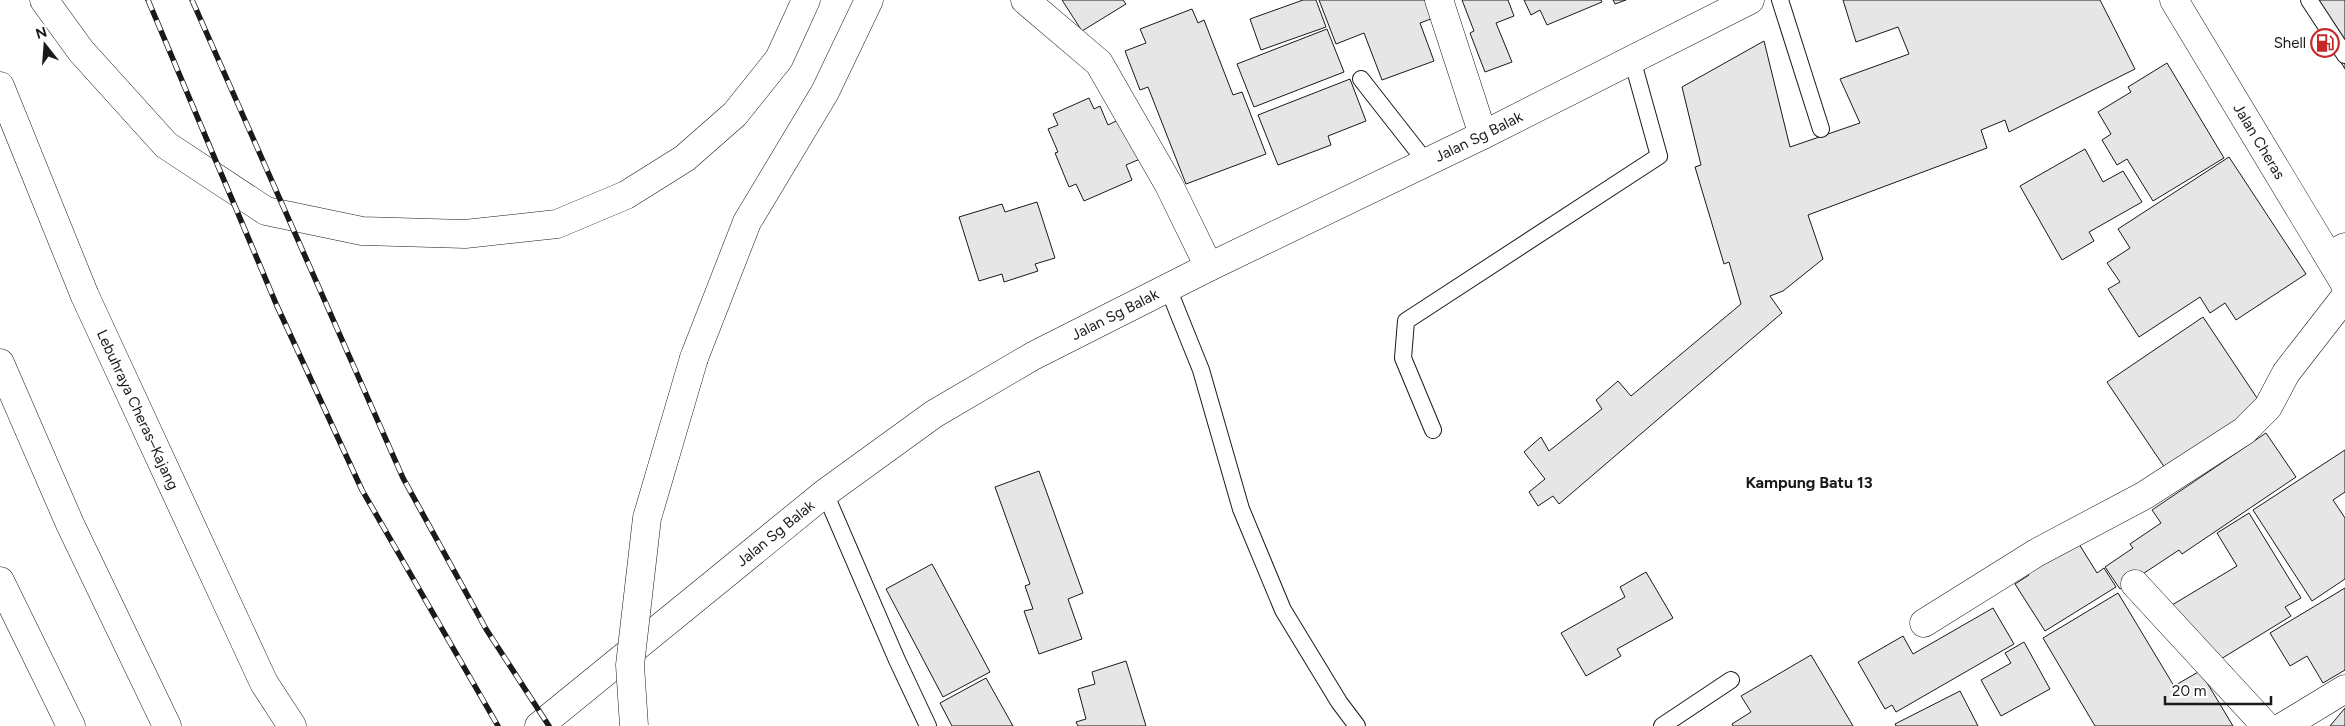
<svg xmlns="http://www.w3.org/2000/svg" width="2345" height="726" font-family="Figtree,sans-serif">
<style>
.building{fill:#e6e6e6;stroke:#1a1a1a}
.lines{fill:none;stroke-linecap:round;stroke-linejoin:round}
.service-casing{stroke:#1a1a1a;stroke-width:18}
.minor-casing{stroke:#1a1a1a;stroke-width:29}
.tertiary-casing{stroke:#1a1a1a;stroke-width:29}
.primary-casing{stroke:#1a1a1a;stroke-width:29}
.motorway-casing{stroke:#1a1a1a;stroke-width:29}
.service{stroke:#fff;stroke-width:16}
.minor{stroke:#fff;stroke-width:28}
.tertiary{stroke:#fff;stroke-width:28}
.primary{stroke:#fff;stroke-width:28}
.motorway{stroke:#fff;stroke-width:28}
.rail-casing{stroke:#1a1a1a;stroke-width:5.5}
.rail{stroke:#fff;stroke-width:4;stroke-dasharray:11;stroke-linecap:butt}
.motorway-bridge-casing{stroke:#1a1a1a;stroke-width:29;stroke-linecap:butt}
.motorway-bridge{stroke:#fff;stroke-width:28}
.labels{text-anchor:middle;stroke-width:4;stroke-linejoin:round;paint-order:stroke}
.poi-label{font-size:15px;fill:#1a1a1a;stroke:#fff;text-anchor:end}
.street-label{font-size:15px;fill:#1a1a1a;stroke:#fff}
.neighbourhood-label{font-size:16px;font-weight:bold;fill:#1a1a1a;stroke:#fff}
</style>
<rect width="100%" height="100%" fill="#fff"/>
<path class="building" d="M1062,0h61l3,4 -44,27z
M1303,0h13l10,27 -65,23 -11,-31z
M1319,0h114l6,16 -19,7 14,38 -52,19 -18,-47 -28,11z
M1462,0h46l6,16 -18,7 16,39 -27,10 -15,-39 4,-2z
M1524,0h77l1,2 -55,23 -7,-15 -9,5z
M1613,0h13l-11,4z
M1843,0h257l35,69 -126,63 -4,-12 -24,10 6,18 -179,67 15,44 -40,32 -13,5 12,17 -223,191 -6,-8 -15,10 -9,-14 16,-13 -21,-27 17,-15 8,14 53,-42 -6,-9 22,-19 13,15 110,-92 -12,-42 -5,2 -29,-97 6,-2 -19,-78 82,-46 26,106 70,-24 -20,-44 69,-25 -11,-27 -42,15z
M2303,0h42v69z
M1192,9l6,14 6,-3 29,75 9,-3 24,62 -80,30 -38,-97 -8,3 -15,-39 21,-8 -6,-14z
M1327,29l17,43 -90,35 -17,-43z
M2167,63l57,95 -71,43 -26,-42 -10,6 -15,-25 9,-6 -13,-22 33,-20 -3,-5z
M1350,79l16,42 -38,15 3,9 -53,20 -20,-50z
M1089,98l5,11 6,-3 8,19 14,-7 18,41 -14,6 6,15 -48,21 -8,-17 -7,3 -14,-34 3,-1 -10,-23 10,-4 -5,-11z
M2085,149l18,33 20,-11 19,31 -53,30 5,9 -32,19 -42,-74z
M2229,157l77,117 -70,46 -11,-17 -15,10 -10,-16 -61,40 -31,-48 12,-7 -13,-19 23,-15 -12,-19z
M1037,202l18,56 -20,6 3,7 -34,11 -2,-8 -23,7 -20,-64 43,-13 3,8z
M2203,317l60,90 -96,64 -60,-89z
M2266,433l30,44 -114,77 -3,-4 -59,39 -15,-22 28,-19 -3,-4 31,-21 -9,-13z
M2345,450v42l-12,8 12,18v61l-33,22 -59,-91z
M1039,471l44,122 -15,6 14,40 -43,15 -15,-43 9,-2 -8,-23 5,-2 -35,-97z
M2249,513l52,85 -16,9 6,9 -75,46 -44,-57 65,-39 -20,-33z
M2079,544l18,29 7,-5 12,19 -71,44 -30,-47 14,-9 -3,-5z
M932,564l58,108 -47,25 -57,-108z
M1646,572l27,46 -56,31 4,7 -35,20 -25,-43 64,-36 -5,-10z
M2345,588v82l-22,13 -16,-27 -17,10 -20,-33z
M2118,593l56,93 26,-15 33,55h-138l-52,-88z
M1993,608l21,36 -118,68 -4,-7 -7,4 -27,-47 45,-26 10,18z
M2024,642l26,47 -49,27 -20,-36 30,-17 -6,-10z
M1811,655l42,71h-120l-1,-2 19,-12 -10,-16z
M1126,661l20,65h-68l-2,-4 10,-3 -8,-30 17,-5 -3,-12z
M986,678l27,48h-61l-12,-23z
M1960,691l18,35h-82l-1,-2z
M2345,708v18h-15z"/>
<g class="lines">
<defs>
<path id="service" d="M1780,0l41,129
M2309,0l36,55
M1361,79l65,83
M1168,288l33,82 40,139 42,101 56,92 18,24
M1433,430l-30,-72 3,-37 253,-165 -27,-97
M825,493l72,167 31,66
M1662,726l69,-46"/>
<path id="minor" d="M1025,0l74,63 70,122 40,82
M1439,0l44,135
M2135,584l131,142
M1924,623l112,-70 109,-58 99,-64 24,-24 18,-34 59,-76
M2284,726l61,-37"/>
<g id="tertiary">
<path d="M2329,256l16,-9"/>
<path id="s1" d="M539,726l286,-233 109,-79 99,-58 176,-89 274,-132 267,-135"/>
</g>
<g id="primary">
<path id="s2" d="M2174,0l171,284"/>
</g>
<g id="motorway">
<path d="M44,0l37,51 85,94 100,66 96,20 103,3 92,-10 69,-29 59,-37 50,-44 44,-55 27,-59"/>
<path id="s3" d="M0,86l85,210 179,387 28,43"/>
<path d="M694,358l53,-136 78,-130 44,-92"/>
<path d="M0,363l70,161 97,202"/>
<path d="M0,581l71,145"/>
</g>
</defs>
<use href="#service" class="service-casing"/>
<use href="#minor" class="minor-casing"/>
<use href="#tertiary" class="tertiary-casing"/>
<use href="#primary" class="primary-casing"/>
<use href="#motorway" class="motorway-casing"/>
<use href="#service" class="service"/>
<use href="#minor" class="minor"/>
<use href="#tertiary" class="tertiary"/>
<use href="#primary" class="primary"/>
<use href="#motorway" class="motorway"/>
<defs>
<path id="rail" d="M148,0l129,306 85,184 136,236
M192,0l211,478 83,151 63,97"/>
</defs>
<use href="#rail" class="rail-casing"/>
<use href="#rail" class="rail"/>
<defs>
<path id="motorway-bridge" d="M634,726l-4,-61 17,-147 47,-160"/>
</defs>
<use href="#motorway-bridge" class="motorway-bridge-casing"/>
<use href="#motorway-bridge" class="motorway-bridge"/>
</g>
<defs>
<symbol id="fuel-ring" viewBox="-11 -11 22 22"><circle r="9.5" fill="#fff" stroke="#c62828" stroke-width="1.5"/><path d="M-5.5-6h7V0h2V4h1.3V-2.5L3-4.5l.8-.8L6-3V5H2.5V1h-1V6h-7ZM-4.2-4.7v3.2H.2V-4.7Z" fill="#c62828"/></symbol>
</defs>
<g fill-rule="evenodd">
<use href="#fuel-ring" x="2309" y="27" width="32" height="32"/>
</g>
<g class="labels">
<g class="poi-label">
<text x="2306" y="48">Shell</text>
</g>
<g class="street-label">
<text dy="5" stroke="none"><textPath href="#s1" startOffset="1115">Jalan Sg Balak</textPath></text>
<text dy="5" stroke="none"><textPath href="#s2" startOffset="165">Jalan Cheras</textPath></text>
<text dy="5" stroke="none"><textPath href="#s1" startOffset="710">Jalan Sg Balak</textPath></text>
<text dy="5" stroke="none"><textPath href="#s3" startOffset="352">Lebuhraya Cheras–Kajang</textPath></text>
<text dy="5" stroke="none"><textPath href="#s1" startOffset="305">Jalan Sg Balak</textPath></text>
</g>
<g class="neighbourhood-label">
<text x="1809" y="488">Kampung Batu 13</text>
</g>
</g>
<g transform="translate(45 45) rotate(343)" stroke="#ffffff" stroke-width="4" paint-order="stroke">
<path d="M0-4L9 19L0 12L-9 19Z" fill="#1a1a1a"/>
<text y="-8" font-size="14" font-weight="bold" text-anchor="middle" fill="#1a1a1a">N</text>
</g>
<path d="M2165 696v8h106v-8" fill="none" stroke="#1a1a1a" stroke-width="2.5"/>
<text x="2172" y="696" font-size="15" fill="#1a1a1a" stroke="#ffffff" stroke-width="4" paint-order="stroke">20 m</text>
</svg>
